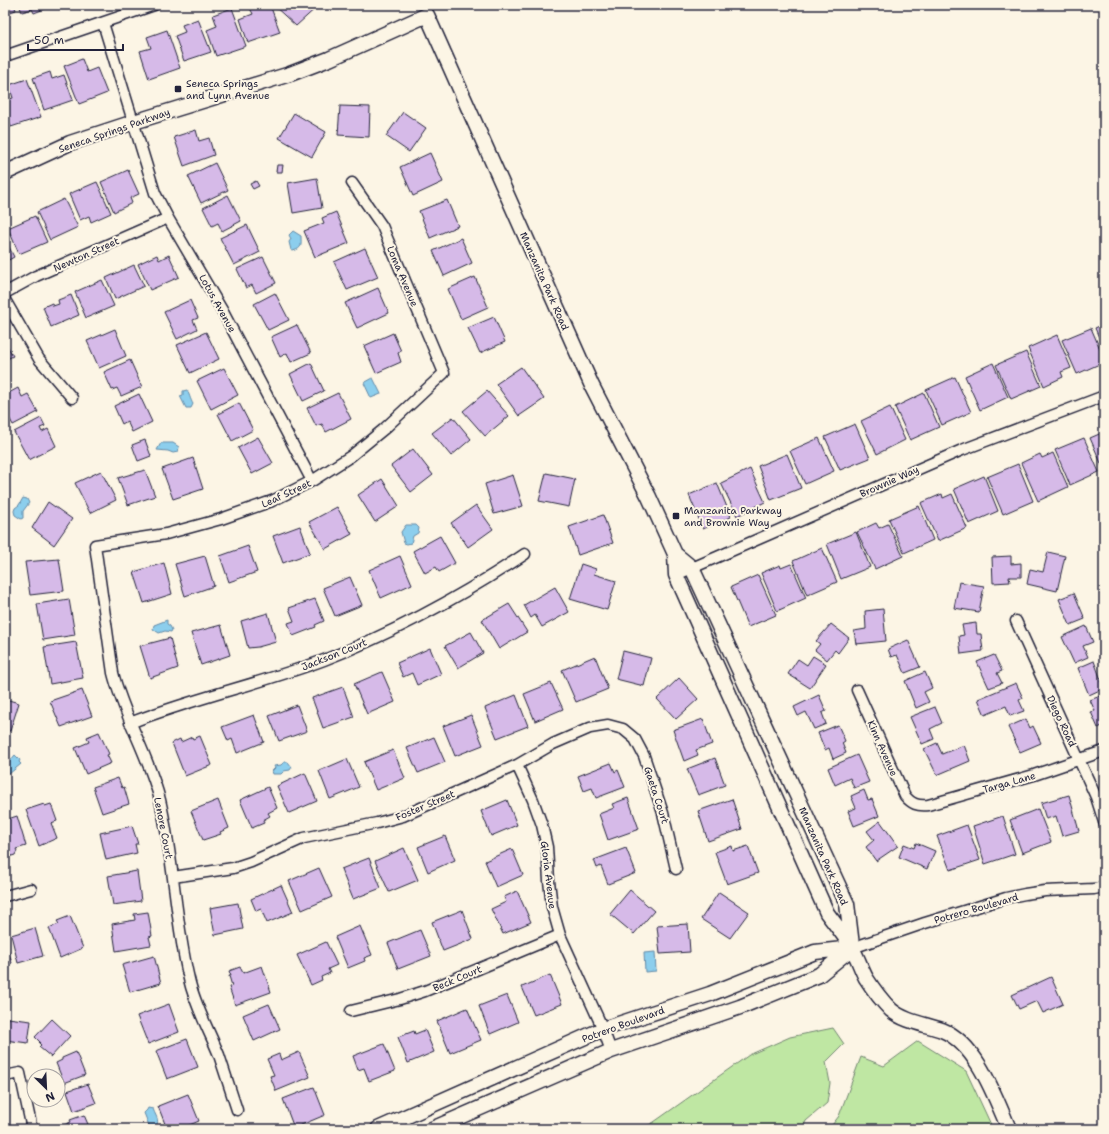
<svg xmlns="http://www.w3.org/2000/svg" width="1109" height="1134" font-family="'Shantell Sans',sans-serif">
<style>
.green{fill:#bfe7a3;stroke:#70846f}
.water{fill:#8cceed;stroke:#6289a6}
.building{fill:#d6bae8;stroke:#22223b}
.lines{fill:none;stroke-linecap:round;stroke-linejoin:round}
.street-casing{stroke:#22223b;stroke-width:13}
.secondary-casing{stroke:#22223b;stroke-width:17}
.street{stroke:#fcf5e5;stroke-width:10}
.secondary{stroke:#fcf5e5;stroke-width:14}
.poi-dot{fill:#22223b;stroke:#fcf5e5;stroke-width:1.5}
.labels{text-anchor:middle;stroke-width:4;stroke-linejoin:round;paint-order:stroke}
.poi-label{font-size:10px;fill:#22223b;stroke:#fcf5e5;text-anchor:start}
.street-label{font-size:10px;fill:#22223b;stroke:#fcf5e5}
</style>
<rect width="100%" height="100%" fill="#fcf5e5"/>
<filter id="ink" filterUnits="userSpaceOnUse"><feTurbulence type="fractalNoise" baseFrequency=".025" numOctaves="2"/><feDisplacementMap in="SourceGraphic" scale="8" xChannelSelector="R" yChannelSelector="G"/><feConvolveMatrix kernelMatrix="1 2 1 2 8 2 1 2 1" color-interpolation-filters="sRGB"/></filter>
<g filter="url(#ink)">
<path class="green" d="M833,1028l11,16 -18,18 4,21 -3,20 -21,18 -4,8h-160l12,-7 95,-67 41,-18z
M918,1041l48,30 27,58h-164l10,-13 22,-59 23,9z"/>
<path class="water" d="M293,231l8,5c0,9 2,12 -8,15l-2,-1 -2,-8 2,-3 -2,-4z
M373,378l8,16 -10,4 -7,-15z
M187,390c1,1 4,11 6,14l-2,4h-5l-6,-12 3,-1v-4z
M161,443h12l6,4 -1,5 -5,1 -5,-2 -11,-1z
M23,498l4,1 2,4 -6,8v7l-2,1 -6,-4 -1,-4 1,-3 4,-3z
M406,525h10l3,3 -1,5 -5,3 -2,7 -4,1 -3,-1 -3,-11z
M167,620v4l3,2 2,4 -1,2 -6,-1 -6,2 -6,-4 1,-4z
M15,755l5,5 -1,2 2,2 -12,10 -4,-3v-4z
M284,762h4l4,5 -2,3 -6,1 -3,3h-8l-1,-3 3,-3 -1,-2 7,-1z
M655,952l1,19 -11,1 -1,-19z
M148,1108l5,1c4,10 7,11 2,20l-5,-1 -6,-15 3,-3z"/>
<path class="building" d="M5,5h9l2,5 -11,4z
M19,5h32l1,1 -18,7 -2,-4 -10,3z
M258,5h12l10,27 -32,11 -8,-24 13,-5 -3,-6z
M273,5h45v1l-22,20z
M232,8l14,38 -30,10 -9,-26 10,-4 -4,-11z
M198,19l13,33 -27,9 -9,-25 10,-4 -3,-7z
M167,30l13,38 -31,11 -9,-28 11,-3 -4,-11z
M82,59l5,13 10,-4 10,25 -28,11 -15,-38z
M50,72l2,7 12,-4 9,25 -29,10 -11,-32z
M27,79l14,38 -30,10 -6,-15v-11l8,-3 -4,-13z
M340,106l30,1 -1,30 -31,-2z
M403,112l23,16 -17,24 -23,-16z
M294,113l32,19 -14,25 -33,-19z
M196,130l3,11 10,-3 5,17 -30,11 -10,-29z
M430,153l13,29 -30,14 -13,-29z
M215,163l13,27 -27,13 -13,-27z
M277,165h6l-1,7h-6z
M128,170l11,24 -9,4 2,5 -18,9 -13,-30z
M317,178l5,30 -29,5 -5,-30z
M256,181l3,5 -6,3 -3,-5z
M97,182l14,31 -20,9 -2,-6 -9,4 -11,-26z
M228,195l13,26 -19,10 -4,-8 -6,3 -9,-18z
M64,199l14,28 -28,13 -13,-28z
M447,200l11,26 -28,12 -11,-27z
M336,212l13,31 -34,14 -11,-26 20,-8 -2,-5z
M35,216l12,26 -28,12 -11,-26z
M247,225l13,27 -26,13 -14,-27z
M461,238l11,25 -28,13 -11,-25z
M5,239l9,18 -9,5z
M365,248l13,29 -31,13 -13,-28z
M157,255l2,5 10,-5 10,22 -29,13 -12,-26z
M263,257l13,26 -20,10 -4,-8 -6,3 -9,-19z
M134,265l10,21 -29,13 -9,-21z
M475,277l13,30 -27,12 -13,-30z
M102,280l12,26 -28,12 -11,-26z
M378,288l11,25 -32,15 -12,-25z
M275,293l14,27 -21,10 -14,-26z
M71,295l8,20 -28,12 -8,-20 9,-4 1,3 6,-2 -1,-4z
M190,300l8,18 -5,2 4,9 -20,10 -13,-27z
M494,317l11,25 -25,11 -12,-25z
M1104,324v26l-9,-22z
M297,325l14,28 -20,9 -4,-9 -7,4 -9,-20z
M1091,328l13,30v4l-27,12 -15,-34z
M115,329l11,27 -27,12 -12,-27z
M206,332l13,27 -29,14 -13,-28z
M393,333l8,18 -3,2 3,9 -25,11 -12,-27z
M1057,335l14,33 -10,4 2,5 -19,9 -16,-38z
M5,342l8,14 -8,4z
M1026,352l15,34 -30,13 -15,-34z
M130,360l12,27 -21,9 -4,-8 -5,2 -8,-18z
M311,363l13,28 -21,10 -13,-27z
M993,363l15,34 -28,13 -15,-34z
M521,367l23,32 -25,17 -23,-32z
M224,368l14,27 -27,14 -14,-28z
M955,377l16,35 -29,13 -16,-35z
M18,388l4,9 6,-3 10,18 -25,13 -8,-15v-15z
M487,391l22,25 -24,20 -22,-25z
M338,393l13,26 -25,13 -4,-8 -6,2 -9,-18z
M924,393l15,34 -29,13 -15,-33z
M139,394l13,28 -20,10 -5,-11 -5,3 -8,-18z
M239,403l14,27 -21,11 -14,-27z
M890,407l15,33 -28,14 -16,-33z
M453,417l18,22 -20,17 -19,-23z
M41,418l4,8 -5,2 2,4 6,-3 8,17 -27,14 -15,-28z
M855,424l15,34 -30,12 -15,-33z
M1104,432v38l-14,-32z
M258,437l15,26 -21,11 -14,-26z
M819,438l15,33 -29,13 -15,-33z
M1084,438l15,34 -29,13 -15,-35z
M145,440l6,16 -13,5 -6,-16z
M413,449l20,26 -22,17 -20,-26z
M1053,453l15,34 -30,14 -17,-38 19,-9 2,4z
M787,454l14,34 -30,12 -13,-34z
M193,458l10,31 -30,10 -11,-30z
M1018,464l15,37 -30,13 -16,-37z
M750,469l15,33 -28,14 -16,-33z
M145,470l10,26 -27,9 -10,-27z
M101,471l15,29 -26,13 -15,-30z
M546,473l29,6 -6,28 -30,-6z
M513,475l10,31 -29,8 -9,-30z
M984,476l14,35 -29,13 -15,-35z
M382,479l17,27 -24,16 -17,-27z
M717,483l14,34 -28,12 -14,-34z
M942,494l1,4 9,-4 15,34 -29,13 -17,-38z
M48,502l24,17 -18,26 -22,-17z
M476,505l17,24 -25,18 -17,-24z
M919,506l14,34 -29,13 -15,-34z
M337,507l15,27 -27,15 -16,-27z
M603,515l10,28 -35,12 -9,-28z
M876,523l3,5 9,-4 15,32 -28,13 -18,-37z
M300,526l10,27 -27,10 -10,-27z
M856,532l14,35 -29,12 -14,-35z
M440,536l15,27 -16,9 -3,-5 -11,6 -12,-22z
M248,546l9,26 -28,10 -9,-26z
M822,548l15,34 -30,13 -14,-34z
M1048,552l17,4 -8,35 -30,-7 3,-15 13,3z
M205,556l9,30 -29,10 -10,-32z
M400,556l12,28 -31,14 -12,-28z
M1011,556v8l10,-1v14h-12l1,5 -17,1 -1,-26z
M59,559l5,32 -34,4 -5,-33z
M164,563l8,31 -28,9 -10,-31z
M581,564l15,5 -2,5 22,7 -9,29 -37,-11z
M791,564l15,34 -29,13 -16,-38 19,-8 1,3z
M758,575l18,40 -28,12 -17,-40z
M350,577l12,28 -27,11 -12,-28z
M959,582l25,4 -5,26 -25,-4z
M555,587l14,25 -27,15 -7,-12 -4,3 -7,-13z
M1074,593l11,26 -15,6 -11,-26z
M69,599l6,36 -32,5 -6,-36z
M315,599l9,22 -9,4 1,2 -23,9 -5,-13 6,-2 -5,-13z
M509,604l18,28 -28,17 -17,-29z
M883,609l3,32 -30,3 -2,-13 12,-2 -1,-18z
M268,613l8,29 -18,5 -10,1 -7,-27z
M976,623l1,11h4l2,17 -22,3 -2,-18 5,-1 -2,-10z
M831,624l18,14 -11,15 -3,-3 -8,10 -12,-10 5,-6 -4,-3z
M221,625l9,30 -29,10 -10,-32z
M1086,626l7,16 -10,4 5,11 -14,6 -12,-26z
M471,632l12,21 -25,15 -13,-22z
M170,638l8,30 -28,10 -10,-32z
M908,640l12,27 -15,6 -8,-18 -6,2 -3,-8z
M76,642l7,36 -33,6 -6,-37z
M430,648l11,26 -24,11 -5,-12 -9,4 -6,-14z
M623,651l28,7 -7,28 -28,-7z
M994,655l8,16 -5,2 5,10 -13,5 -12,-26z
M595,656l13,33 -32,13 -14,-32z
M813,656l13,8 -16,24 -22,-14 10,-15 9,6z
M1094,661l10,27 -15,7 -11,-27z
M382,672l13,30 -28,12 -13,-30z
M925,672l7,16 -8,4 5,10 -13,6 -11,-27z
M679,678l19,21 -22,20 -19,-20z
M551,683l12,26 -28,12 -11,-27z
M1016,683l7,15 -4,2 5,11 -14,5 -4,-10 -21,9 -7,-16z
M343,687l11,30 -31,11 -11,-30z
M82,690l10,26 -31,11 -11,-26z
M516,695l12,31 -31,12 -12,-30z
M819,695l7,16 -4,2 4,11 -12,5 -8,-17 -8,4 -4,-9z
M1103,695l1,3v27l-6,3 -7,-16 4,-1 -5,-11z
M5,699l14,4 -9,28 -5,-1z
M297,705l10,26 -28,10 -10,-25z
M935,707l7,16 -12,6 4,10 -12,5 -12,-27z
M254,715l10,27 -27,11 -5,-14 -4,2 -6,-14z
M471,715l12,30 -28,11 -12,-30z
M703,719l9,25 -16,6 2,5 -14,6 -11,-31z
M1026,719l4,9 3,-2 8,17 -21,9 -12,-25z
M838,725l7,16 -3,2 4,10 -13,6 -4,-11 -4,2 -7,-17z
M99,732l10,22 -2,1 4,8 -25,11 -11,-26 14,-6 -2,-5z
M200,736l12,29 -27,11 -13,-33 8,-4 1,3 11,-5 1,2z
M434,737l11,25 -27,11 -11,-25z
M937,743l5,11 22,-9 6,16 -33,14 -13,-26z
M393,750l12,28 -29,12 -12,-28z
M857,755l12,27 -15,6 -4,-10 -15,7 -7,-17z
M715,758l10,27 -27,10 -11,-26z
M347,759l12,28 -29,12 -11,-28z
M611,763l4,9 3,-2 7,17 -29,11 -4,-10 -8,3 -6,-15z
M305,773l12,28 -28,12 -12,-27z
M118,778l4,10 2,-1 5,17 -27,9 -9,-26z
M268,787l9,21 -9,5 2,3 -7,4 1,3 -12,5 -12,-28z
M864,790l4,10 4,-1 7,17 -25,10 -6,-15 8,-3 -5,-12z
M1069,795l10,36 -17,5 -6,-20 -10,3 -5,-16z
M628,798l11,31 -31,11 -9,-26 15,-6 -2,-4z
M732,799l10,30 -34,12 -10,-30z
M218,800l11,28 -9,4 1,2 -18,6 -12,-29z
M507,800l10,25 -26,11 -10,-25z
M44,804l1,2 6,-2 6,17 -6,2 6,15 -18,8 -13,-36z
M1038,809l13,33 -29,11 -12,-33z
M17,816l9,30 -10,3 1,2 -2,4 -10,3v-38z
M1003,816l12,38 -30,10 -12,-38z
M880,821l18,25 -22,15 -10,-14 8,-7 -7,-9z
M967,825l13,35 -30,10 -13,-34z
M132,826l6,18h-3l2,9 -31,7 -6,-27z
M445,836l10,24 -27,12 -10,-25z
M916,843l19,8 -8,18 -28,-12 5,-13 10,4z
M732,846l1,5 15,-5 10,27 -31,11 -12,-32z
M404,848l14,32 -29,12 -14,-31z
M626,848l10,25 -28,11 -7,-18 -4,2 -3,-8z
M512,849l11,26 -27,12 -11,-26z
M369,858l12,30 -28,11 -12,-30z
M319,868l13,29 -30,13 -13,-29z
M137,871l4,30 -28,4 -5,-29z
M281,885l12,27 -26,11 -6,-14 -5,2 -5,-12z
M630,890l24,21 -20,23 -24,-20z
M517,891l14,31 -28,12 -12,-25 15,-7 -2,-5z
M719,892l30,20 -19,26 -29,-19z
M238,903l5,26 -28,6 -5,-27z
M462,910l11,29 -30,12 -11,-29z
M148,912l4,24 -3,1 2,8 -35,6 -4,-27 23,-4 -1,-6z
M70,916l13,32 -23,10 -11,-30 10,-4 -2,-3z
M688,924l2,28 -30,2 -3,-28z
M360,926l12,29 -8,3 1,3 -17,7 -13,-31z
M35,928l8,28 -25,7 -7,-28z
M420,930l11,26 -33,13 -10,-26z
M5,941l7,22 -7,2z
M326,942l11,23 -9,4 2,4 -9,4 1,3 -11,5 -14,-30z
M154,956l7,27 -31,9 -8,-27z
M262,966l9,26 -36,13 -6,-18 3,-1 -3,-10h2l-2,-5 11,-4 3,6z
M550,975l12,29 -28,11 -12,-28z
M1051,977l12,27 -20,9 -6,-12 -18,8 -7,-14z
M507,995l11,27 -28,12 -11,-28z
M169,1004l10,28 -31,12 -11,-28z
M269,1004l11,25 -26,12 -11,-26z
M467,1008l14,32 -31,13 -13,-32z
M8,1018l23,3 -3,22 -23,-3z
M52,1019l18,17 -19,21 -12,-10 2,-2 -2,-2 1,-1 -5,-5z
M425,1030l9,22 -26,11 -10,-26 16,-6 1,3z
M187,1039l11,28 -31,12 -11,-28z
M384,1044l11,27 -26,10 -5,-13 -6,2 -5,-14z
M76,1052l9,23 -21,8 -8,-20 6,-3v-2z
M299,1052l11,25 -34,14 -6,-15 4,-1 -7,-16 12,-5 2,6z
M88,1084l8,19 -22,8 -7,-20z
M314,1087l11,28 -31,13 -11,-29z
M188,1094l11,27 -19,8h-13l-9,-23z
M84,1115l6,14h-24l-2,-4 7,-3 -1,-2z"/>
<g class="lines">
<defs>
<path id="street" d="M103,23l52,170 13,25 54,92 90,171
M5,56l149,-51
M5,293l31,-17 132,-58
M5,300l34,59 33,39
M676,575l286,-125 142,-54
M1016,621l80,176 8,25
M857,690l48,106c7,8 12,10 23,9l106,-30 70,-24
M130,723c64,-25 130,-39 194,-63 70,-27 138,-64 201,-106
M517,765l16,35 9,25 5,22 2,34 3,26 8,28 43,94 8,22
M173,877l60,-9 18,-6 53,-24 73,-15 26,-7 114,-51 36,-21 37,-16 18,-3 15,4 12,10 9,17 19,57 13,56
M5,896l26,-7
M852,948l73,-25 81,-25 19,-4 20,-3 49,-2 10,-2
M351,1011l49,-12 25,-8 135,-56
M5,1076l15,-3 12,56
M237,1110c-6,-18 -12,-37 -18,-55 -10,-25 -24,-49 -30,-76 -14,-58 -15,-120 -29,-179 -11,-44 -36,-83 -47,-127l-18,-128 71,-11 55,-15 51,-18 40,-20 39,-25 33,-27 60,-56 -62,-147 -30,-43"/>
<path id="secondary" d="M5,173l65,-30 64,-21 156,-48 39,-15 98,-44 165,371 57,111 26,57 1,21 151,338c8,11 18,23 25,35 6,10 9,21 14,30 7,11 16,23 25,32 14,12 34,14 51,20 35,14 53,67 67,99
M675,554l17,14 155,336 5,41
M378,1129l225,-100 107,-35 105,-42 37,-4
M432,1129l179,-78 129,-44 79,-32 33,-27"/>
</defs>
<use href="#street" class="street-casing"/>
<use href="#secondary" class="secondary-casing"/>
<use href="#street" class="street"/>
<use href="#secondary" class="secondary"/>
</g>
</g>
<g class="poi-dot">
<rect x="174" y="85" width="8" height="8" rx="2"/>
<rect x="672" y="512" width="8" height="8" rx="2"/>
</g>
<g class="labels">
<g class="poi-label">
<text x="186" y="87">Seneca Springs<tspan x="186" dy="12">and Lynn Avenue</tspan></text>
<text x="684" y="514">Manzanita Parkway<tspan x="684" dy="12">and Brownie Way</tspan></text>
</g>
<g class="street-label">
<text transform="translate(114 130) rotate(-19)" y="4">Seneca Springs Parkway</text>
<text transform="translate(86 254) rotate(-24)" y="4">Newton Street</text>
<text transform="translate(403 276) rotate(67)" y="4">Loma Avenue</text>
<text transform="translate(545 281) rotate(66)" y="4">Manzanita Park Road</text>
<text transform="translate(218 303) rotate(61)" y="4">Lotus Avenue</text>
<text transform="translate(889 481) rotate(-24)" y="4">Brownie Way</text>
<text transform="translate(286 493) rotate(-25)" y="4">Leaf Street</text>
<text transform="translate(334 654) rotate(-22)" y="4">Jackson Court</text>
<text transform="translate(1062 721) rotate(65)" y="4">Diego Road</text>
<text transform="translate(883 748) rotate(66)" y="4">Kinn Avenue</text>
<text transform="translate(1009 782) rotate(-16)" y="4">Targa Lane</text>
<text transform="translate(657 795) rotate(72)" y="4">Gaeta Court</text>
<text transform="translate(425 805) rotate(-23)" y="4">Foster Street</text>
<text transform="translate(164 828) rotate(79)" y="4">Lenore Court</text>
<text transform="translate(824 856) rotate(66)" y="4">Manzanita Park Road</text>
<text transform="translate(549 875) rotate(83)" y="4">Gloria Avenue</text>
<text transform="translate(976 908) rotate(-16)" y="4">Potrero Boulevard</text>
<text transform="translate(457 978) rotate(-23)" y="4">Beck Court</text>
<text transform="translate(623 1024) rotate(-20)" y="4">Potrero Boulevard</text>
</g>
</g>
<rect width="1109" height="1134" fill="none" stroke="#fcf5e5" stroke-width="20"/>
<rect x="10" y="10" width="1089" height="1114" fill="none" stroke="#22223b" stroke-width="1.5" filter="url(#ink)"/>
<g transform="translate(46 1088) rotate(156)"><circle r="19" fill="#fcf5e5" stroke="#a5a1a1"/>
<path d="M0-3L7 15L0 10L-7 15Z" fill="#22223b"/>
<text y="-6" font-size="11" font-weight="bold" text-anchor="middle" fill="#22223b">N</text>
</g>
<path d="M28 44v6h95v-6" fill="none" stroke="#22223b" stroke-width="2"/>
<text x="34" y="44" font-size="12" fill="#22223b" stroke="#fcf5e5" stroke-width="3" paint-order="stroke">50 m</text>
</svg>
